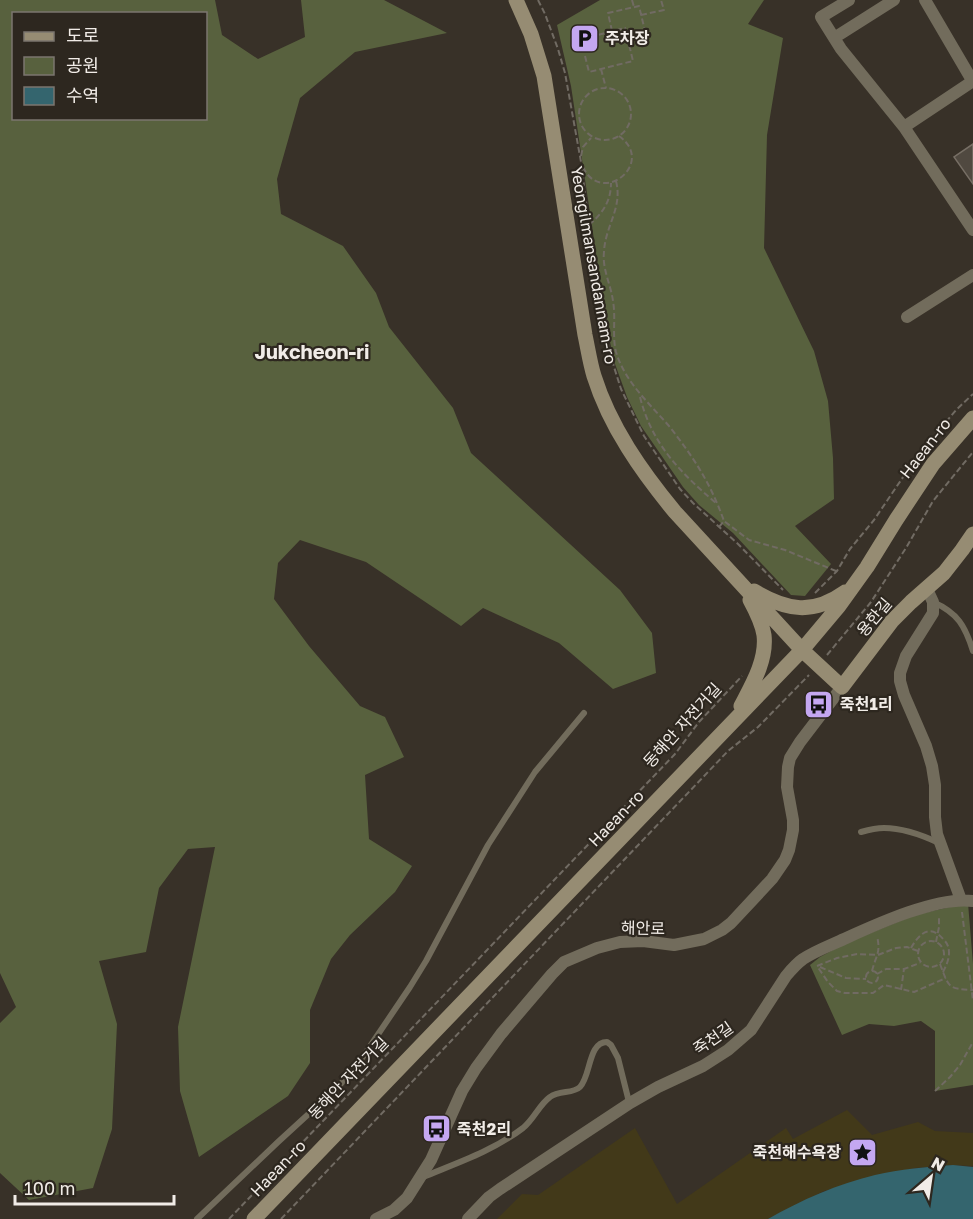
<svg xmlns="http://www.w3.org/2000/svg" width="973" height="1219" font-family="'Golos Text','Noto Sans KR',sans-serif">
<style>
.green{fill:#58613e;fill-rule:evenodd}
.sand{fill:#423919}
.water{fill:#34656e}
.building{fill:#504940;stroke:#776f65;stroke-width:1.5}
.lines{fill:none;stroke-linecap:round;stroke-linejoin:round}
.path{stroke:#716b63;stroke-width:2;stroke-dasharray:6 3;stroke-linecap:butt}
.lane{stroke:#726c5c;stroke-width:6}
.street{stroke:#726c5c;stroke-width:12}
.secondary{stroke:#968c73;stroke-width:15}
.labels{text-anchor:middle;stroke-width:4.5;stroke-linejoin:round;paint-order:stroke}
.poi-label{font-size:16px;font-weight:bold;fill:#f1ece7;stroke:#2d271f;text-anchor:start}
.street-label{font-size:16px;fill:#f1ece7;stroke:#2d271f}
.quarter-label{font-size:20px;font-weight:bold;fill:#f1ece7;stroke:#2d271f}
</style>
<rect width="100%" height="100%" fill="#383128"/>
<path class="green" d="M0,0h215l7,35 36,24 47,-22 -4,-37h83l63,33 -92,19 -55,46 -23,81 4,35 62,32 33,47 13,34 64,81 18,45 149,137 32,43 4,40 -43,16 -54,-46 -76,-35 -22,18 -95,-64 -66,-22 -22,23 -4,36 35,47 51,60 25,11 19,40 -39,18 4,64 43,27 -17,26 -45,43 -19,24 -21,51v53l-22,33 -89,61 -19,-66 -2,-64 37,-180 -27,2 -29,39 -13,64 -47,9 18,63 -5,105 -19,59 -64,12 -29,-27v-150l16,-16 -16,-34zM14,14h192v104h-192z
M600,0h164l-16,24 35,14 -16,97 -3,113 50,103 14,50 5,57 1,41 -39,27 36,38 -26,32 -14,-1 -58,-62 -34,-28 -16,-18 -22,-32 -20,-29 -14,-29 -12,-33 -7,-31 -37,-247 -14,-61z
M968,903l5,61v121l-38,6v-60l-14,-10 -27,5 -25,-2 -27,11 -32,-70 10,-8 26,-14 69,-28z"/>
<path class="sand" d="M847,1110l25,25 46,-13 17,9 38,2v33l-20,-1 -38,3 -91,23 -56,28h-271l25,-25 16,1 97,-67 42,76 109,-76 7,11z"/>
<path class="water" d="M953,1165l20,2v52h-205c33,-19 70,-35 107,-44 25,-6 52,-8 78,-10z"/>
<path class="building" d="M973,144v40l-19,-27z"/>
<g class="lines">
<path class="path" d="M538,0l7,14 13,35 7,24 16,89 8,63 15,103 10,39 7,22 23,47 36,53 13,14 45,41 45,46
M632,0l2,7
M641,15l23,-5 -3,-10
M612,31l-4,-18 31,-7 6,25 -17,4
M585,56l4,16 44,-11 -8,-33 -27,7
M601,69l5,19
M579 114a26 26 0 1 1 52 0a26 26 0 1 1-52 0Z
M581,156l2,-9 8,-9
M583,167c18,40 74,-4 36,-31
M616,181c7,27 -11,45 -12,71 -2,17 7,33 9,49 3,17 -1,35 3,51 9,30 33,51 53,74 25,32 41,56 55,95
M589,225c14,-12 22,-24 22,-42
M640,397c12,48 41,76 77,107
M719,527l5,-6 25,19 36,10 51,21
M815,593l22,-22 13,-22 24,-29 42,-62 40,-48 17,-16
M827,655l44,-53 35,-54 27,-47 40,-49
M962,912l11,89
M918 954a13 13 0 1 1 26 0a13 13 0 1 1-26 0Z
M936,942l3,-15v-11
M911,948c9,-16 20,-24 33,-8 4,4 5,8 5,13 0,7 -3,13 -6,19
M918,951l-11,-4 -11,1 -18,7 -21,-1 -20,4 -20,8 11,16 9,9 8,2h28l11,-8 30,7 32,-14
M940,964c9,23 7,25 33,26
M820,967l26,11 20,1
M866 977a6 6 0 1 1 12 0a6 6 0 1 1-12 0Z
M872,971c4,-16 9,-18 5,-35
M877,974l9,-5h18l16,-6
M901,990l3,-21
M935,1091l15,-14 10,-12 13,-23
M229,1219l446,-465 24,-32 43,-46
M281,1219l447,-468 30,-24 51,-52"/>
<path class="lane" d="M933,602c25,11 32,24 40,49
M861,832c7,-2 15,-4 23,-4 19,0 38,7 55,15
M423,1177c34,-14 70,-26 100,-49 11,-9 16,-23 27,-31 9,-7 23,-3 30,-10 11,-11 8,-45 27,-45l4,3 7,13 11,44
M197,1219l81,-77 60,-55 20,-23 52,-77 16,-26 62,-116 47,-73 49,-59"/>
<path class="street" d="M849,0l-28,17 20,32 63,78 69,103
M925,0l48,82
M834,38l60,-38
M904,127l69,-46
M907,317l66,-42
M927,589l6,13v11l-27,43 -6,17v8l4,14 22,51 6,20 3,19v32l2,17 24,66
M376,1219l18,-9 13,-12 24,-38 31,-69 14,-23 25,-34 51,-60 12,-12 33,-14 23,-6 23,-1 31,4 30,-6 18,-9 9,-7 41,-44 13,-19 4,-10 4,-20v-10l-6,-33 1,-20 2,-9 10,-16 42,-55
M468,1219l21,-22 11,-8 130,-86 28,-16 45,-21 25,-16 23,-20 35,-54c5,-6 10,-12 17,-17 12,-8 28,-14 41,-20 33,-15 94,-43 129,-38"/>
<path class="secondary" d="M516,0l15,34 13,42 41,259c3,14 5,28 9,41 16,51 48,96 81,136l127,138 40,37 50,-66 19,-19 33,-29 18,-23 11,-16
M754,591c33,20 59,24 91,1
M741,706c11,-21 26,-46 23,-71 -2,-12 -8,-24 -14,-35
M254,1219l548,-569 37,-44 28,-39 29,-47 37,-56 40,-46"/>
</g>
<defs>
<symbol id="parking-square" viewBox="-11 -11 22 22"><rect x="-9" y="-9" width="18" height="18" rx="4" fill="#c4a7f1" stroke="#2d271f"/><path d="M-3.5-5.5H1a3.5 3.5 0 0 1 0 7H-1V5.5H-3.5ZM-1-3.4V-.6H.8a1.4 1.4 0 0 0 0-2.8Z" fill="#111"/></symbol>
<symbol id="bus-square" viewBox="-11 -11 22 22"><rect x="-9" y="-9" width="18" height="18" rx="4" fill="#c4a7f1" stroke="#2d271f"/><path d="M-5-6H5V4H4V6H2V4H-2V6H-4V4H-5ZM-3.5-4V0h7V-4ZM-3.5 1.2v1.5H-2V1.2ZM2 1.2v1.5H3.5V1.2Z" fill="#111"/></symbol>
<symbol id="sight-square" viewBox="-11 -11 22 22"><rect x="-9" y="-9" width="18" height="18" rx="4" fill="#c4a7f1" stroke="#2d271f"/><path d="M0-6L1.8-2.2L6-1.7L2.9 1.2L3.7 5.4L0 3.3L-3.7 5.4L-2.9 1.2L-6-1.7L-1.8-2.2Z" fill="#111"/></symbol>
</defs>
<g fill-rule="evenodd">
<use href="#parking-square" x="568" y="22" width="33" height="33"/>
<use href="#bus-square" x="802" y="688" width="33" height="33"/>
<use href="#bus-square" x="420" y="1112" width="33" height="33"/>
<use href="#sight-square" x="846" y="1136" width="33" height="33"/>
</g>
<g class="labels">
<g class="poi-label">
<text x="605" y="44">주차장</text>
<text x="840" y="710">죽천1리</text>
<text x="457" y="1135">죽천2리</text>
<text x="841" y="1158" text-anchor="end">죽천해수욕장</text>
</g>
<g class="street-label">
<text transform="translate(594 265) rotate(80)" y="6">Yeongilmansandannam-ro</text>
<text transform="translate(925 448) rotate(-52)" y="6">Haean-ro</text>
<text transform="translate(874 617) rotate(-50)" y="6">용한길</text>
<text transform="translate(682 725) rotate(-48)" y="6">동해안 자전거길</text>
<text transform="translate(616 818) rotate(-46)" y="6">Haean-ro</text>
<text transform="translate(643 928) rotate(1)" y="6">해안로</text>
<text transform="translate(713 1038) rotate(-35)" y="6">죽천길</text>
<text transform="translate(348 1078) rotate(-46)" y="6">동해안 자전거길</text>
<text transform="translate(278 1168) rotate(-46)" y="6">Haean-ro</text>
</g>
<g class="quarter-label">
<text x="312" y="359">Jukcheon-ri</text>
</g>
</g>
<rect x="12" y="12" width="195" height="108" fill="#2d271f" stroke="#7b766f" stroke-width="1.5"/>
<rect x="24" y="32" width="30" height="9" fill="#968c73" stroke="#7b766f" stroke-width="1.5"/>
<text x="66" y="42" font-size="18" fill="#f1ece7">도로</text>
<rect x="24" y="57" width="30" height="18" fill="#58613e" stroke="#7b766f" stroke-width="1.5"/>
<text x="66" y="72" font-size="18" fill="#f1ece7">공원</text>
<rect x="24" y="87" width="30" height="18" fill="#34656e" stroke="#7b766f" stroke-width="1.5"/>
<text x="66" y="102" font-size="18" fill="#f1ece7">수역</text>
<g transform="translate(931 1177) rotate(29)" stroke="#2d271f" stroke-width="4.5" paint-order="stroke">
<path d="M0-4.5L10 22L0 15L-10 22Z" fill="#f1ece7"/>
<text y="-9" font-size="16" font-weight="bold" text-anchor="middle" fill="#f1ece7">N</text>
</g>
<path d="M15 1195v9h159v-9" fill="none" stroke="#f1ece7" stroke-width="3"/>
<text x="24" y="1195" font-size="18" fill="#f1ece7" stroke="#2d271f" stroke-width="4.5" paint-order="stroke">100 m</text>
</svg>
